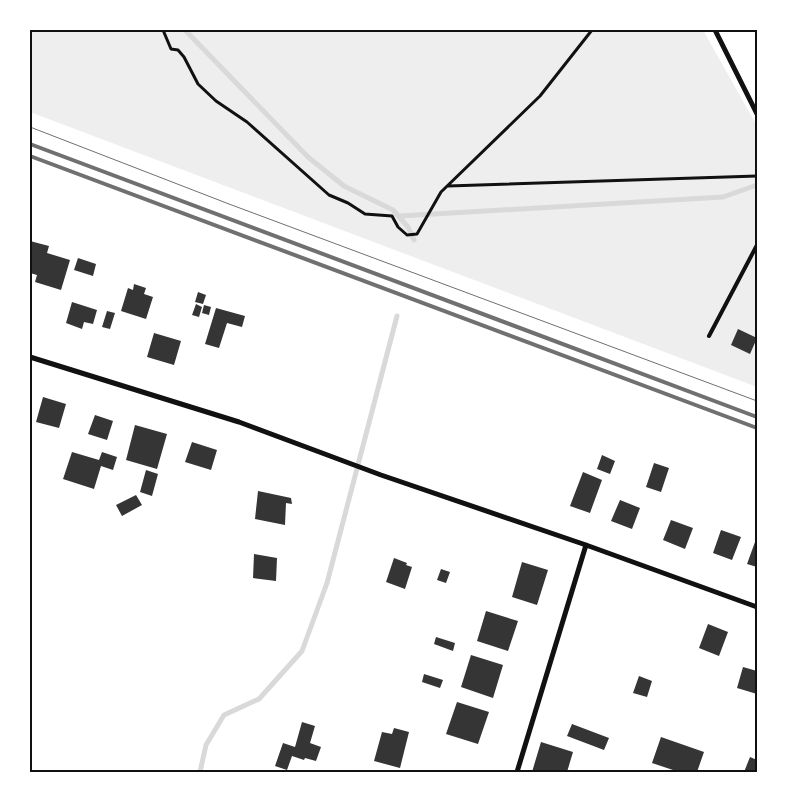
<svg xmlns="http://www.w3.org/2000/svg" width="787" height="802" font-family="'Golos Text',sans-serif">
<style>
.green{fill:#eee}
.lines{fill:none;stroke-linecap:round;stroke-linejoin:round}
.stream{stroke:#d9d9d9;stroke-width:5}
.building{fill:#353535}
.path{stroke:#111;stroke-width:3}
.service{stroke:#111;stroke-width:4}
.minor{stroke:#111;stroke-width:5}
.tram{stroke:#707070;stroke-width:1}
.rail{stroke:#707070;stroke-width:4}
.neatline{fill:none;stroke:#111;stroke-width:2}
</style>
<rect width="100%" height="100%" fill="#fff"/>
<path class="green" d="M30,30h673l54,96v261l-727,-275z"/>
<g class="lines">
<path class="stream" d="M185,30l123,127 36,29 49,24 15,17 6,13
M400,216l323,-19 34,-12
M200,772l6,-27 18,-30 35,-16 43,-48 25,-68 70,-267"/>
</g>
<path class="building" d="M30,241l19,5 -2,7 23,7 -9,30 -26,-8 2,-7 -7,-2z
M78,258l18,6 -3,12 -19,-6z
M134,284l12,4 -2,6 9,3 -7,22 -25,-8 7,-23 5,2z
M198,292l8,3 -3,9 -8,-2z
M72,302l25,8 -4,14 -9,-2 -2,7 -16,-6z
M196,304l6,3 -3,10 -7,-2z
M204,305l7,2 -2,8 -7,-2z
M216,308l29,8 -3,11 -15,-4 -8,25 -14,-4z
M107,311l8,2 -5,16 -8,-2z
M738,329l19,9 -7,16 -19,-9z
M154,333l27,8 -7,24 -27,-8z
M43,397l23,7 -7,24 -23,-6z
M95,415l18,6 -6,19 -19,-6z
M135,425l32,9 -10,35 -31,-9z
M192,442l25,8 -6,20 -26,-8z
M72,452l27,8 3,-8 15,5 -4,13 -12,-4 -7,23 -31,-10z
M602,455l13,6 -5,13 -13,-5z
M654,463l15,5 -8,24 -15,-5z
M146,470l12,4 -6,22 -12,-4z
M583,472l19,8 -12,33 -20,-7z
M258,491l33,7 1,6 -6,-1 -1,22 -30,-6z
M136,495l6,10 -20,11 -6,-11z
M620,500l20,8 -8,21 -21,-8z
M671,520l22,8 -8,21 -22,-9z
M721,530l20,7 -9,23 -19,-7z
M755,542l2,1v24l-10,-3z
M254,554l23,4 -1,23 -23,-3z
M394,558l13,5 -1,2 6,2 -7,22 -19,-7z
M522,562l26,8 -11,35 -25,-8z
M441,569l9,3 -4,11 -9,-3z
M486,611l32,10 -10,30 -31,-10z
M708,624l20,8 -9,24 -20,-8z
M436,637l19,6 -2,8 -19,-7z
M471,655l32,10 -10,33 -32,-11z
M743,667l14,4v23l-20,-6z
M424,674l19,6 -3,8 -18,-6z
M639,676l13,5 -5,16 -14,-4z
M457,702l32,10 -11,32 -32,-10z
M302,722l13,4 -5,17 11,4 -5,14 -11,-3 -1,2 -12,-4 -5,14 -12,-4 8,-23 12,4z
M572,724l37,14 -5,12 -37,-14z
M394,728l15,4 -9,36 -26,-7 8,-29 10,2z
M661,737l43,15 -7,20h-18l-27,-9z
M541,742l32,10 -6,20h-35z
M750,757l7,3v12h-13z"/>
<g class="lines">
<path class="path" d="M163,30l8,19 7,1 6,7 14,27 18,17 31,21 82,73 19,8 17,11 27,2 6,11 9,8 10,-1 24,-42 99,-96 52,-66
M448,186l309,-10"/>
<path class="service" d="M709,336l48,-91"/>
<path class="minor" d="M715,30l42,84
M30,357l209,65 142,53 205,70 171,62
M517,772l69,-227"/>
<path class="tram" d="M30,127l199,77 528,197"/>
<path class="rail" d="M30,144l727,273
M30,156l727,272"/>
</g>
<rect width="787" height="802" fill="none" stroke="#ffffff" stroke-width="62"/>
<rect x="31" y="31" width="725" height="740" class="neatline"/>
</svg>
